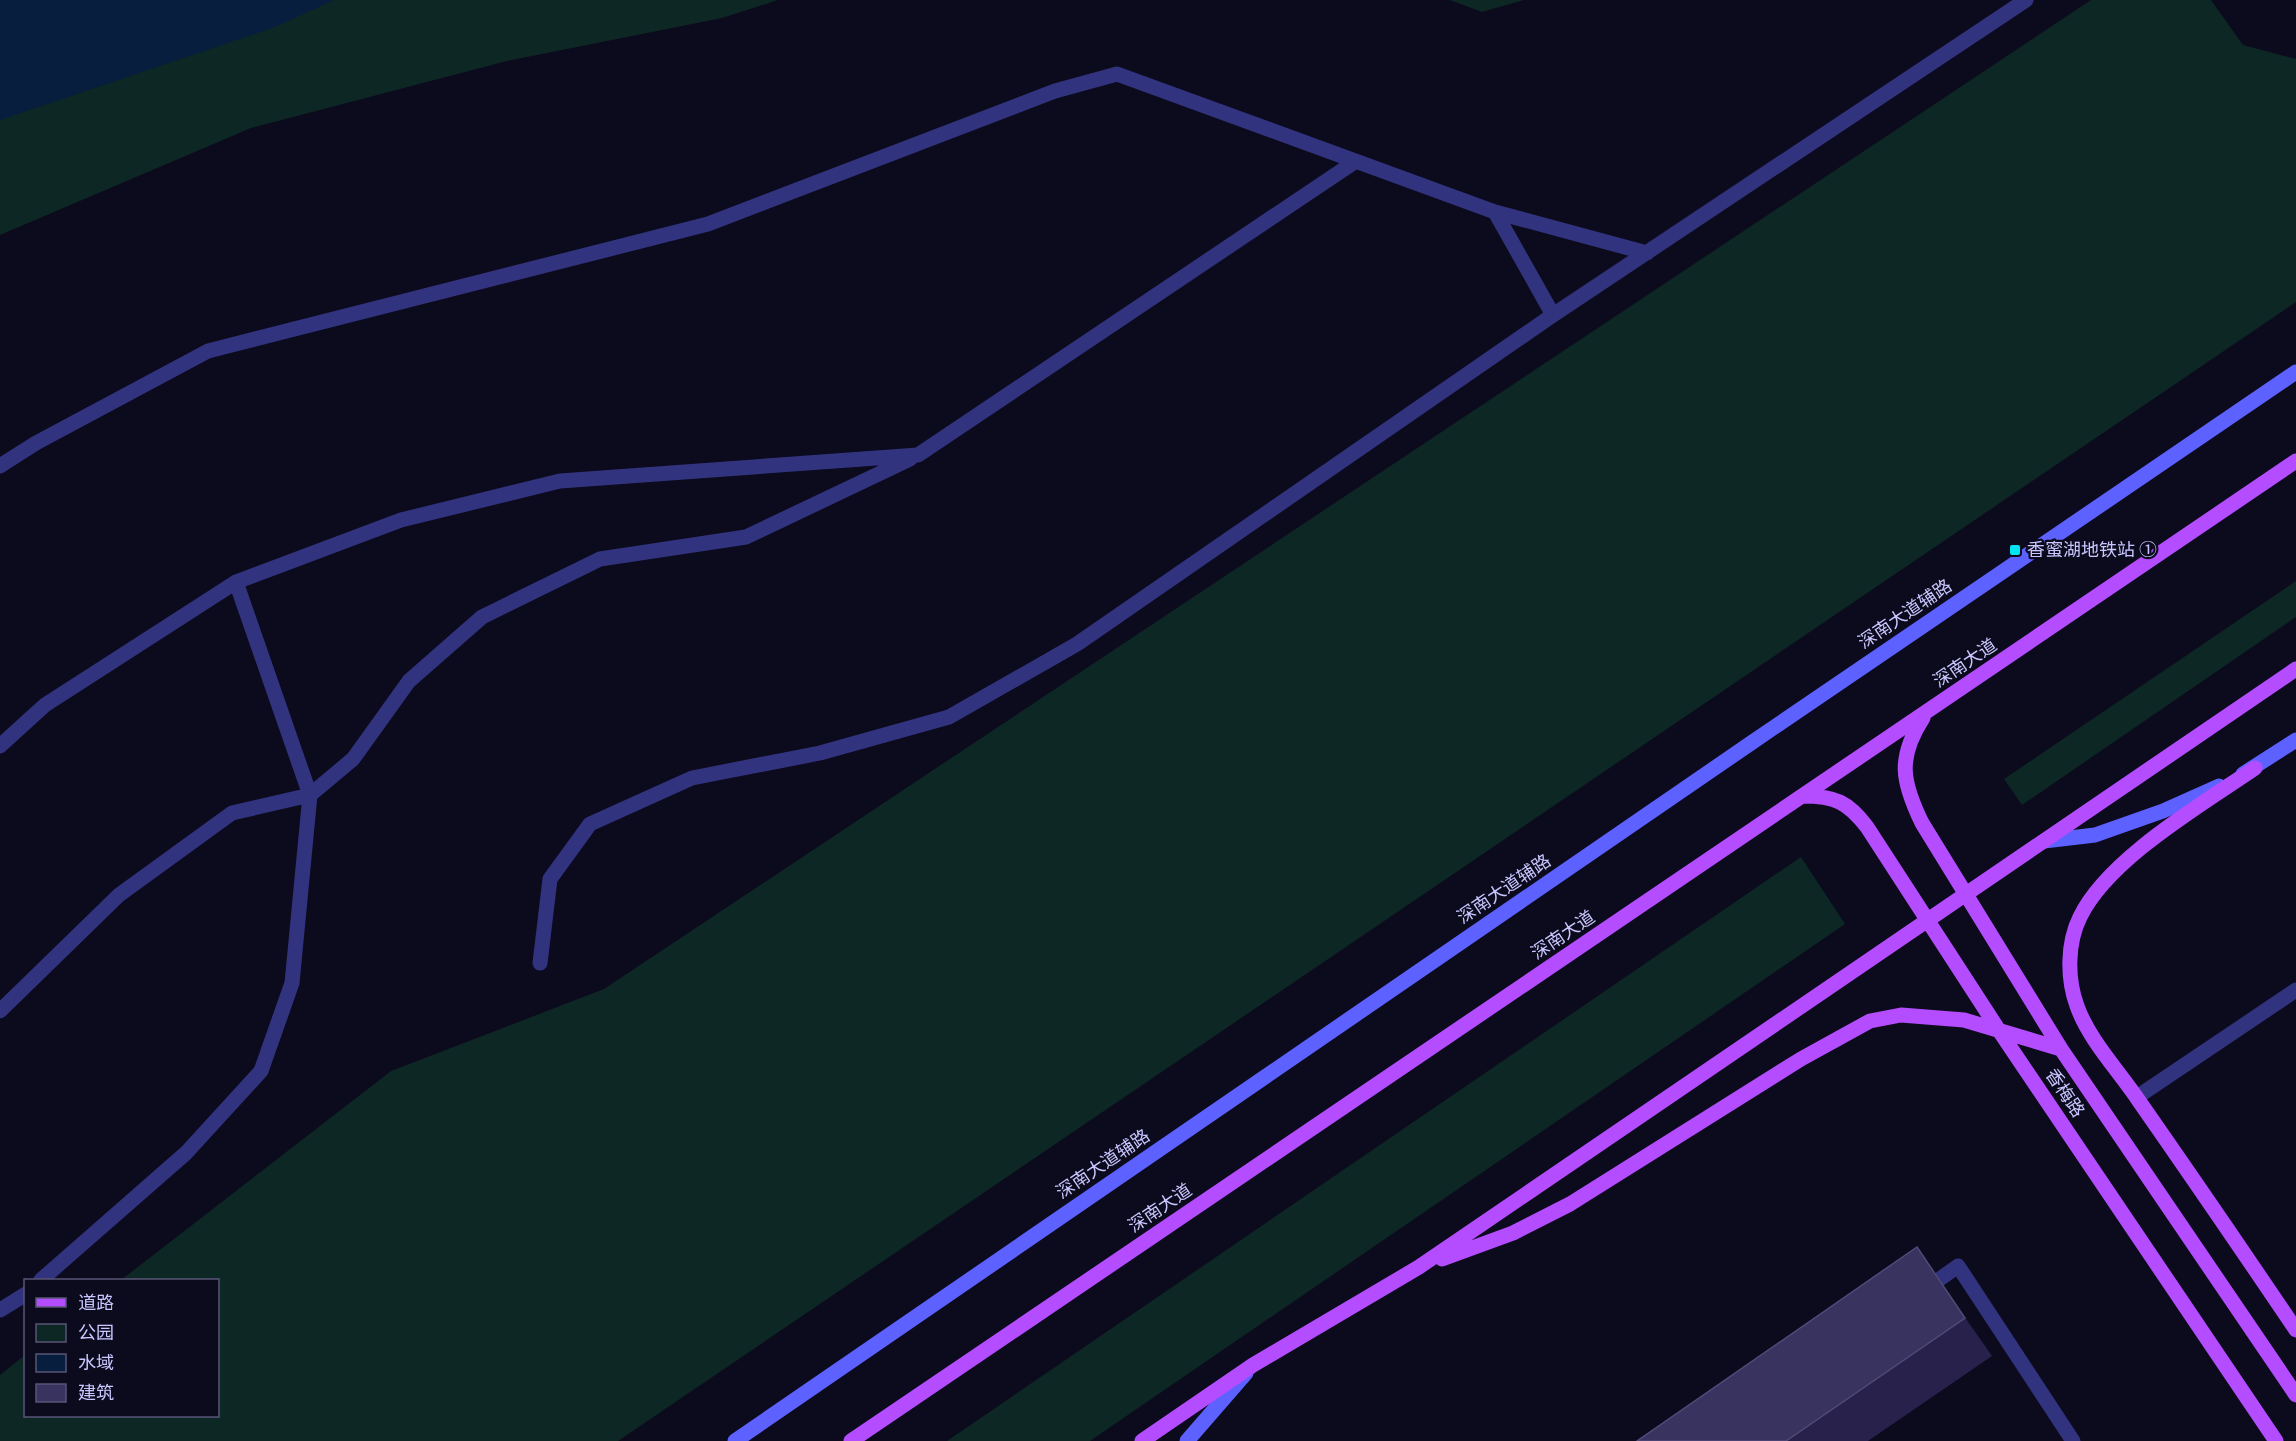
<svg xmlns="http://www.w3.org/2000/svg" width="2296" height="1441" font-family="'IBM Plex Sans','Noto Sans SC',sans-serif">
<style>
.green{fill:#0d2725}
.water{fill:#071e3f}
.lines{fill:none;stroke-linecap:round;stroke-linejoin:round}
.lane{stroke:#32337f;stroke-width:15}
.street{stroke:#32337f;stroke-width:15}
.secondary{stroke:#5d61ff;stroke-width:15}
.primary{stroke:#b44dff;stroke-width:15}
.wall{fill:#27214c}
.shaded-wall{fill:#151131}
.building{fill:#393360;stroke:#504a79;stroke-width:1.5}
.poi-dot{fill:#00e5f1;stroke:#0c0a1d;stroke-width:2}
.labels{text-anchor:middle;stroke-width:4.5;stroke-linejoin:round;paint-order:stroke}
.poi-label{font-size:18px;fill:#cac6ff;stroke:#0c0a1d;text-anchor:start}
.street-label{font-size:18px;fill:#cac6ff;stroke:#0c0a1d}
</style>
<rect width="100%" height="100%" fill="#0c0a1d"/>
<path class="green" d="M0,0h778l-56,18 -215,43 -256,67 -251,107z
M1450,0h74l-42,12z
M2091,0h120l32,45 53,14v243l-1678,1139h-618v-66l25,-20 1,61h192v-136h-97l270,-209 213,-82z
M2296,581v36l-274,188 -18,-26z
M1801,857l44,67 -755,517h-143z"/>
<path class="water" d="M0,0h334l-59,27 -275,93z"/>
<g class="lines">
<path class="lane" d="M2137,1097l159,-107
M1923,1291l35,-25 115,175"/>
<path class="street" d="M1495,212l58,103
M0,466l36,-23 172,-92 500,-127 347,-133 62,-17 378,138 152,41
M0,746l45,-41 191,-123 165,-62 159,-39 358,-26 438,-294
M540,963l10,-84 40,-55 102,-46 128,-25 129,-36 128,-73 476,-329 473,-315
M0,1011l119,-116 113,-82 78,-18 43,-36 56,-78 73,-64 118,-58 146,-22 164,-78
M41,1280l145,-127 75,-82 31,-88 18,-188 -74,-213
M0,1310l26,-16"/>
<path class="secondary" d="M2243,774l53,-34
M2044,841l51,-6 68,-24 56,-25
M735,1441l1019,-700 542,-369
M1187,1441l59,-68"/>
<path class="primary" d="M1923,718c-26,40 -21,64 -1,105l139,226 235,346
M2255,768c-54,37 -147,91 -175,149 -13,26 -13,62 -3,89 12,34 42,65 62,95 53,76 105,152 157,229
M1803,796c32,0 45,6 64,31l131,202 278,412
M1442,1259l71,-26 57,-29 231,-145 69,-38 31,-6 63,5 97,29
M851,1441l1445,-980
M1142,1441l111,-76 166,-98 877,-598"/>
</g>
<path class="wall" d="M1917,1247l75,109 -124,85h-231z"/>
<path class="shaded-wall" d="M1917,1247l27,39 48,70 -27,-38z"/>
<path class="building" d="M1917,1247l48,71 -179,123h-149z"/>
<rect class="poi-dot" x="2009" y="544" width="12" height="12" rx="3"/>
<g class="labels">
<g class="poi-label">
<text x="2027" y="556">香蜜湖地铁站 ①</text>
</g>
<g class="street-label">
<text transform="translate(1905 614) rotate(-34)" y="6">深南大道辅路</text>
<text transform="translate(1965 663) rotate(-34)" y="6">深南大道</text>
<text transform="translate(1504 889) rotate(-34)" y="6">深南大道辅路</text>
<text transform="translate(1563 935) rotate(-34)" y="6">深南大道</text>
<text transform="translate(2065 1093) rotate(56)" y="6">香梅路</text>
<text transform="translate(1103 1164) rotate(-34)" y="6">深南大道辅路</text>
<text transform="translate(1160 1208) rotate(-34)" y="6">深南大道</text>
</g>
</g>
<rect x="24" y="1279" width="195" height="138" fill="#0c0a1d" stroke="#585577" stroke-width="1.5"/>
<rect x="36" y="1298" width="30" height="9" fill="#b44dff" stroke="#585577" stroke-width="1.5"/>
<text x="78" y="1309" font-size="18" fill="#cac6ff">道路</text>
<rect x="36" y="1324" width="30" height="18" fill="#0d2725" stroke="#585577" stroke-width="1.5"/>
<text x="78" y="1339" font-size="18" fill="#cac6ff">公园</text>
<rect x="36" y="1354" width="30" height="18" fill="#071e3f" stroke="#585577" stroke-width="1.5"/>
<text x="78" y="1369" font-size="18" fill="#cac6ff">水域</text>
<rect x="36" y="1384" width="30" height="18" fill="#393360" stroke="#585577" stroke-width="1.5"/>
<text x="78" y="1399" font-size="18" fill="#cac6ff">建筑</text>
</svg>
